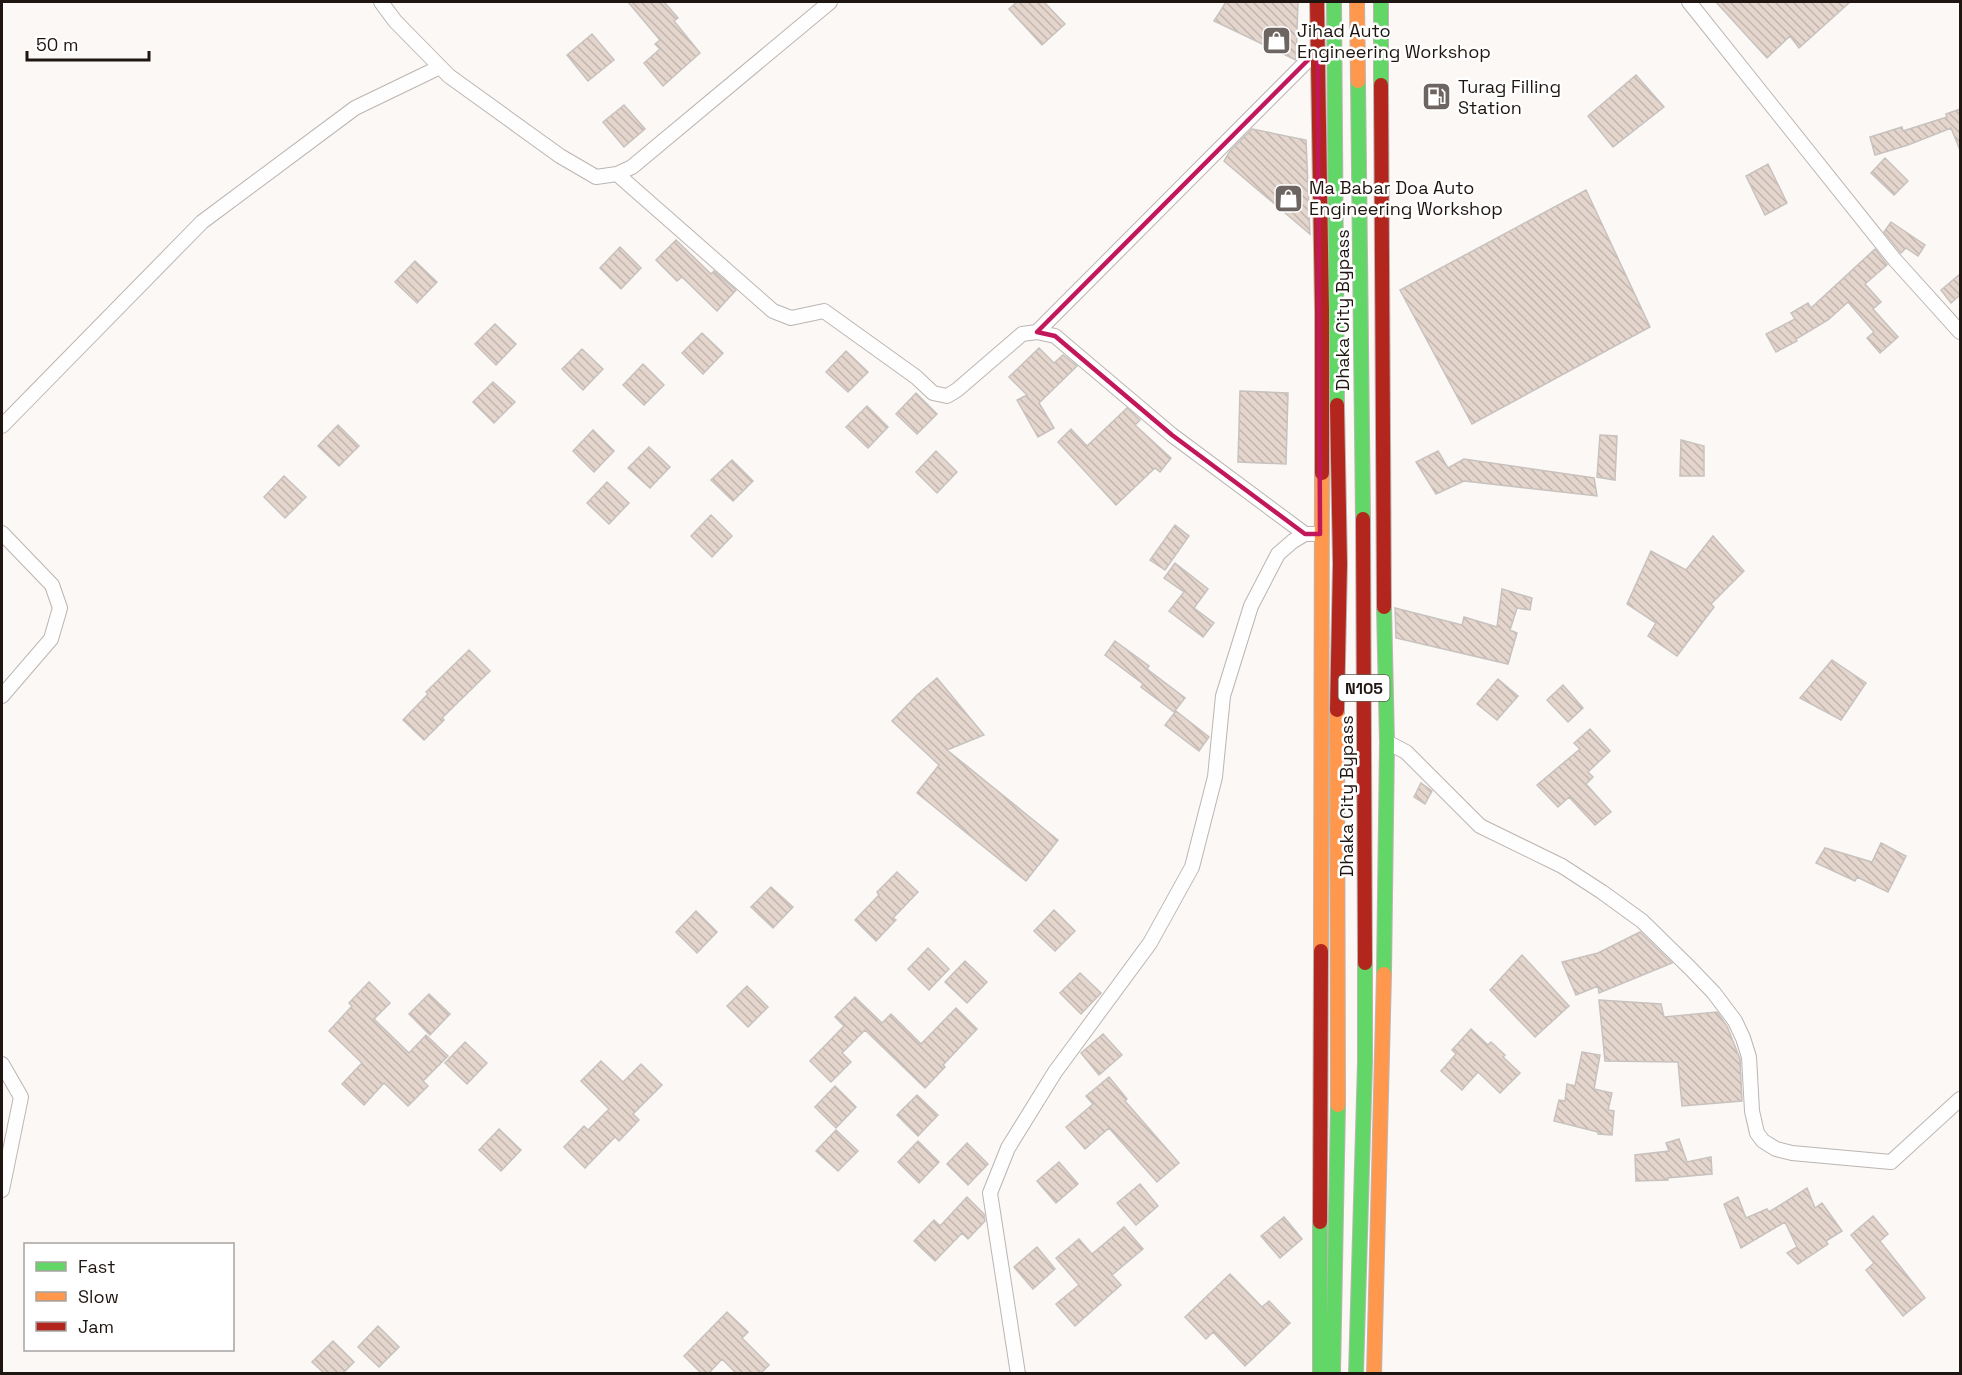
<svg xmlns="http://www.w3.org/2000/svg" width="1962" height="1375" font-family="'Space Grotesk',sans-serif">
<style>
.building{fill:url(#building-back-hatch);stroke:#c8c2be;stroke-width:1.5}
.lines{fill:none;stroke-linecap:round;stroke-linejoin:round}
.street-casing{stroke:#bcb5b2;stroke-width:16}
.fast-casing{stroke:#bcb5b2;stroke-width:16}
.slow-casing{stroke:#bcb5b2;stroke-width:16}
.jam-casing{stroke:#bcb5b2;stroke-width:16}
.street{stroke:#fefefe;stroke-width:14}
.fast{stroke:#63d668;stroke-width:14}
.slow{stroke:#ff974d;stroke-width:14}
.jam{stroke:#b3261e;stroke-width:14}
.marked{fill:none;stroke:#c2185b;stroke-width:4.5;stroke-linejoin:round}
.labels{text-anchor:middle;stroke-width:5;stroke-linejoin:round;paint-order:stroke}
.shield{fill:#fff;stroke:#635c58;stroke-width:1.5}
.shield-label{font-size:16px;font-weight:bold;fill:#201611}
.poi-label{font-size:18px;fill:#201611;stroke:#fff;text-anchor:start}
.street-label{font-size:18px;fill:#201611;stroke:#fff}
</style>
<defs>
<pattern id="building-back-hatch" width="6" height="6" patternUnits="userSpaceOnUse" patternTransform="scale(1.5)"><rect width="6" height="6" fill="#e4d5cd"/><path d="M-1 5l2 2M0 0l6 6M5-1l2 2" fill="none" stroke="#c3b6af"/></pattern>
</defs>
<rect width="100%" height="100%" fill="#fbf8f6"/>
<path class="building" d="M628,2h36l14,16 -4,3 26,32 -37,33 -19,-23 16,-14 -5,-5 5,-4z
M1017,2h27l21,22 -23,21 -33,-36z
M1226,2h72l-2,58 -82,-39z
M1716,2h134l-51,46 -9,-12 -23,22z
M592,34l22,26 -26,21 -21,-26z
M1636,75l28,32 -51,40 -25,-31z
M624,105l21,24 -21,18 -21,-25z
M1960,109v41l-9,-22 -43,17 -33,10 -5,-18 32,-10 1,4 44,-14 -1,-3z
M1252,129l54,11 4,94 -86,-73 6,-10z
M1885,158l23,23 -14,14 -23,-22z
M1768,164l19,39 -22,12 -19,-39z
M1586,190l64,137 -178,97 -72,-134z
M1891,222l34,23 -7,11 -12,-8 -5,5 -17,-21z
M676,240l35,34 3,-3 22,19 -19,21 -35,-34 -5,4 -21,-21z
M620,247l21,21 -20,21 -21,-21z
M1875,249l12,16 -22,19 16,18 -8,7 25,28 -18,16 -13,-15 7,-6 -26,-30 -20,18 -32,19 1,2 -21,11 -10,-18 29,-15 -4,-6 17,-10 3,5z
M415,261l22,21 -20,21 -22,-21z
M1960,274v21l-9,8 -10,-13z
M495,324l21,20 -20,21 -21,-21z
M702,333l21,20 -20,21 -21,-21z
M1039,348l15,15 9,-8 14,11 -38,37 15,25 -16,9 -21,-37 10,-5 -18,-18z
M582,349l21,20 -20,21 -21,-21z
M846,351l22,21 -20,20 -22,-20z
M643,364l21,21 -20,20 -21,-20z
M493,382l22,20 -21,21 -21,-21z
M1240,391l48,2 -2,71 -48,-2z
M916,393l21,21 -20,20 -21,-20z
M867,406l21,21 -20,21 -22,-21z
M1127,408l13,12 -5,5 36,33 -11,14 -5,-4 -39,37 -58,-63 13,-13 16,17z
M338,425l21,21 -20,20 -21,-20z
M593,430l21,21 -20,21 -21,-21z
M1600,435l17,1 -2,44 -18,-3z
M1681,440l23,6v30h-24z
M649,447l21,20 -20,21 -22,-20z
M936,451l21,21 -20,21 -21,-21z
M1438,451l10,17 16,-9 130,19 3,18 -133,-15 -28,13 -20,-32z
M732,460l21,21 -20,20 -22,-21z
M284,476l22,21 -21,21 -21,-21z
M607,482l22,21 -20,21 -22,-21z
M711,515l21,21 -20,21 -21,-21z
M1175,525l14,11 -24,34 -15,-10z
M1713,536l31,35 -33,33 3,3 -37,49 -29,-20 8,-13 -29,-19 24,-53 35,19z
M1175,563l33,26 -14,19 20,15 -11,14 -34,-26 15,-19 -20,-14z
M1502,589l30,9 -2,12 -13,-2 -7,22 7,3 -9,31 -112,-26 -1,-30 67,17 2,-8 33,10z
M1115,641l34,25 -2,3 38,29 -11,14 -33,-25 2,-3 -38,-29z
M469,650l21,21 -48,47 2,2 -20,20 -21,-20 25,-26 -2,-2z
M1832,660l34,23 -25,37 -41,-22z
M937,678l47,57 -37,15 111,90 -32,41 -109,-88 22,-28 -47,-44 25,-26z
M1498,679l20,17 -21,24 -20,-16z
M1563,685l20,23 -15,14 -21,-22z
M1176,711l33,26 -10,14 -34,-26z
M1590,729l20,22 -22,21 5,5 -7,7 25,28 -16,13 -26,-28 -11,10 -21,-22 43,-36 -6,-6z
M1421,783l11,8 -7,13 -11,-7z
M1881,843l25,13 -18,36 -31,-15 -2,4 -39,-18 9,-15 47,14z
M897,872l21,20 -25,26 3,2 -20,21 -21,-21 24,-25 -2,-3z
M771,887l22,20 -20,21 -22,-21z
M1054,910l21,21 -20,20 -21,-20z
M696,911l21,21 -20,21 -21,-21z
M1640,932l32,31 -73,30 -1,-7 -22,9 -14,-33 36,-9z
M928,948l21,21 -20,21 -21,-21z
M1522,955l47,51 -34,31 -45,-47z
M965,961l22,21 -20,21 -22,-21z
M1080,973l21,20 -20,21 -21,-21z
M369,982l21,21 -16,16 35,34 17,-18 22,21 -25,25 5,5 -20,20 -24,-23 -20,22 -22,-21 20,-21 -33,-32 23,-25 -3,-3z
M747,986l21,21 -20,20 -21,-21z
M429,994l21,20 -20,21 -21,-21z
M855,997l27,26 9,-9 30,30 35,-36 21,21 -34,36 2,2 -20,21 -60,-58 -23,23 9,9 -20,20 -21,-21 34,-35 -9,-9z
M1599,1000l62,4 3,13 53,-5 10,14 13,33 2,42 -60,5 -4,-44 -73,-1z
M1471,1029l17,16 3,-3 14,13 -2,2 17,16 -20,20 -22,-21 -16,18 -21,-19 15,-17 -4,-4z
M1103,1034l19,21 -23,20 -18,-22z
M465,1042l22,21 -20,21 -22,-21z
M1582,1052l18,3 -6,34 18,4 -4,17 6,1 -2,24 -14,-1v-2l-44,-11 5,-21 6,1 2,-17 8,2z
M601,1061l22,21 18,-18 21,21 -29,29 6,6 -20,21 -4,-4 -30,31 -21,-21 20,-21 4,4 21,-21 -28,-28z
M1109,1077l18,22 -2,2 54,62 -22,19 -48,-54 -24,21 -19,-22 27,-23 -7,-8z
M835,1086l21,21 -20,21 -21,-21z
M917,1095l21,20 -20,21 -21,-21z
M499,1129l22,21 -20,21 -22,-21z
M836,1130l22,21 -20,20 -22,-20z
M1679,1139l8,23 24,-5 1,17 -45,4 1,2 -32,1 -1,-26 34,-4 -3,-8z
M918,1141l21,21 -20,21 -21,-21z
M967,1143l21,21 -20,21 -21,-21z
M1059,1162l19,22 -22,19 -19,-22z
M1140,1184l18,22 -22,19 -19,-22z
M1807,1188l8,20 7,-5 20,28 -16,10 2,3 -30,20 -11,-11 10,-6 -12,-25 -44,26 -17,-44 14,-7 8,21 21,-9 2,3z
M967,1197l17,17 1,7 -17,18 -6,-6 -27,28 -21,-20 20,-21 6,6z
M1873,1216l15,18 -8,7 45,57 -22,18 -37,-46 8,-7 -23,-28z
M1284,1217l18,22 -22,19 -19,-22z
M1124,1227l19,22 -31,26 9,10 -46,41 -19,-22 23,-19 -23,-27 23,-19 13,15z
M1037,1247l18,22 -22,20 -19,-22z
M1230,1274l32,33 7,-6 21,22 -45,43 -32,-34 -7,7 -21,-22z
M727,1312l21,20 -6,6 27,27 -9,9h-23l-15,-15 -14,15h-6l-18,-18z
M378,1326l21,21 -20,20 -21,-20z
M333,1341l21,21 -12,12h-17l-13,-12z"/>
<g class="lines">
<defs>
<path id="street" d="M381,2l14,19 54,55 111,80 36,21 21,-3 15,-7 198,-165
M1689,2l206,258 65,72
M617,174l156,137 18,7 33,-7 92,66 17,16 14,3 10,-6 65,-56 15,-2 18,4 117,99 133,99
M1037,332l281,-282
M2,426l200,-204 153,-114 85,-41
M2,533l50,52 8,23 -9,31 -49,57
M1387,742l19,10 74,74 82,40 40,26 40,29 48,47 24,25 21,28 8,17 6,19 3,54 5,22 6,8 13,8 16,4 99,9 69,-63
M2,1064l19,33 -19,93
M1018,1374l-28,-181 18,-45 47,-76 95,-129 42,-76 23,-90 8,-81 28,-90 27,-52 15,-13 12,-7h15"/>
<path id="fast" d="M1334,2l3,403
M1381,2v83
M1358,81l5,438
M1384,607l3,135 -3,232
M1320,1374v-152
M1333,1374l5,-269
M1356,1374l9,-312v-99"/>
<path id="slow" d="M1357,2l1,79
M1337,710l1,395
M1321,951l1,-478
M1374,1374l10,-400"/>
<path id="jam" d="M1317,2l5,308v163
M1381,85l3,522
M1363,519l2,444
M1337,710l3,-146 -3,-159
M1320,1222l1,-271"/>
</defs>
<use href="#street" class="street-casing"/>
<use href="#fast" class="fast-casing"/>
<use href="#slow" class="slow-casing"/>
<use href="#jam" class="jam-casing"/>
<use href="#street" class="street"/>
<use href="#fast" class="fast"/>
<use href="#slow" class="slow"/>
<use href="#jam" class="jam"/>
</g>
<path class="marked" d="M1318,50l2,484h-15l-133,-99 -117,-99 -18,-4z"/>
<defs>
<symbol id="shop-square" viewBox="-11 -11 22 22"><rect x="-9" y="-9" width="18" height="18" rx="4" fill="#6d6561" stroke="#fff"/><path d="M-5-2.5h2.3a2.7 3.5 0 0 1 5.4 0H5L5.5 6h-11ZM-1.5-2.5h3a1.5 2.3 0 0 0-3 0Z" fill="#fff"/></symbol>
<symbol id="fuel-square" viewBox="-11 -11 22 22"><rect x="-9" y="-9" width="18" height="18" rx="4" fill="#6d6561" stroke="#fff"/><path d="M-5.5-6h7V0h2V4h1.3V-2.5L3-4.5l.8-.8L6-3V5H2.5V1h-1V6h-7ZM-4.2-4.7v3.2H.2V-4.7Z" fill="#fff"/></symbol>
</defs>
<g fill-rule="evenodd">
<use href="#shop-square" x="1260" y="24" width="33" height="33"/>
<use href="#fuel-square" x="1420" y="80" width="33" height="33"/>
<use href="#shop-square" x="1272" y="182" width="33" height="33"/>
</g>
<g class="labels">
<rect class="shield" x="1338.5" y="675" width="51" height="26" rx="4.5"/>
<g class="shield-label">
<text x="1364" y="694">N105</text>
</g>
<g class="poi-label">
<text x="1297" y="37">Jihad Auto<tspan x="1297" dy="21">Engineering Workshop</tspan></text>
<text x="1458" y="93">Turag Filling<tspan x="1458" dy="21">Station</tspan></text>
<text x="1309" y="194">Ma Babar Doa Auto<tspan x="1309" dy="21">Engineering Workshop</tspan></text>
</g>
<g class="street-label">
<text transform="translate(1343 310) rotate(-90)" y="6">Dhaka City Bypass</text>
<text transform="translate(1347 796) rotate(-90)" y="6">Dhaka City Bypass</text>
</g>
</g>
<rect width="1962" height="1375" fill="none" stroke="#201611" stroke-width="6"/>
<rect x="24" y="1243" width="210" height="108" fill="#ffffff" stroke="#a6a2a0" stroke-width="1.5"/>
<rect x="36" y="1262" width="30" height="9" fill="#63d668" stroke="#a6a2a0" stroke-width="1.5"/>
<text x="78" y="1273" font-size="18" fill="#201611">Fast</text>
<rect x="36" y="1292" width="30" height="9" fill="#ff974d" stroke="#a6a2a0" stroke-width="1.5"/>
<text x="78" y="1303" font-size="18" fill="#201611">Slow</text>
<rect x="36" y="1322" width="30" height="9" fill="#b3261e" stroke="#a6a2a0" stroke-width="1.5"/>
<text x="78" y="1333" font-size="18" fill="#201611">Jam</text>
<path d="M27 51v9h122v-9" fill="none" stroke="#201611" stroke-width="3"/>
<text x="36" y="51" font-size="18" fill="#201611" stroke="#ffffff" stroke-width="4.5" paint-order="stroke">50 m</text>
</svg>
